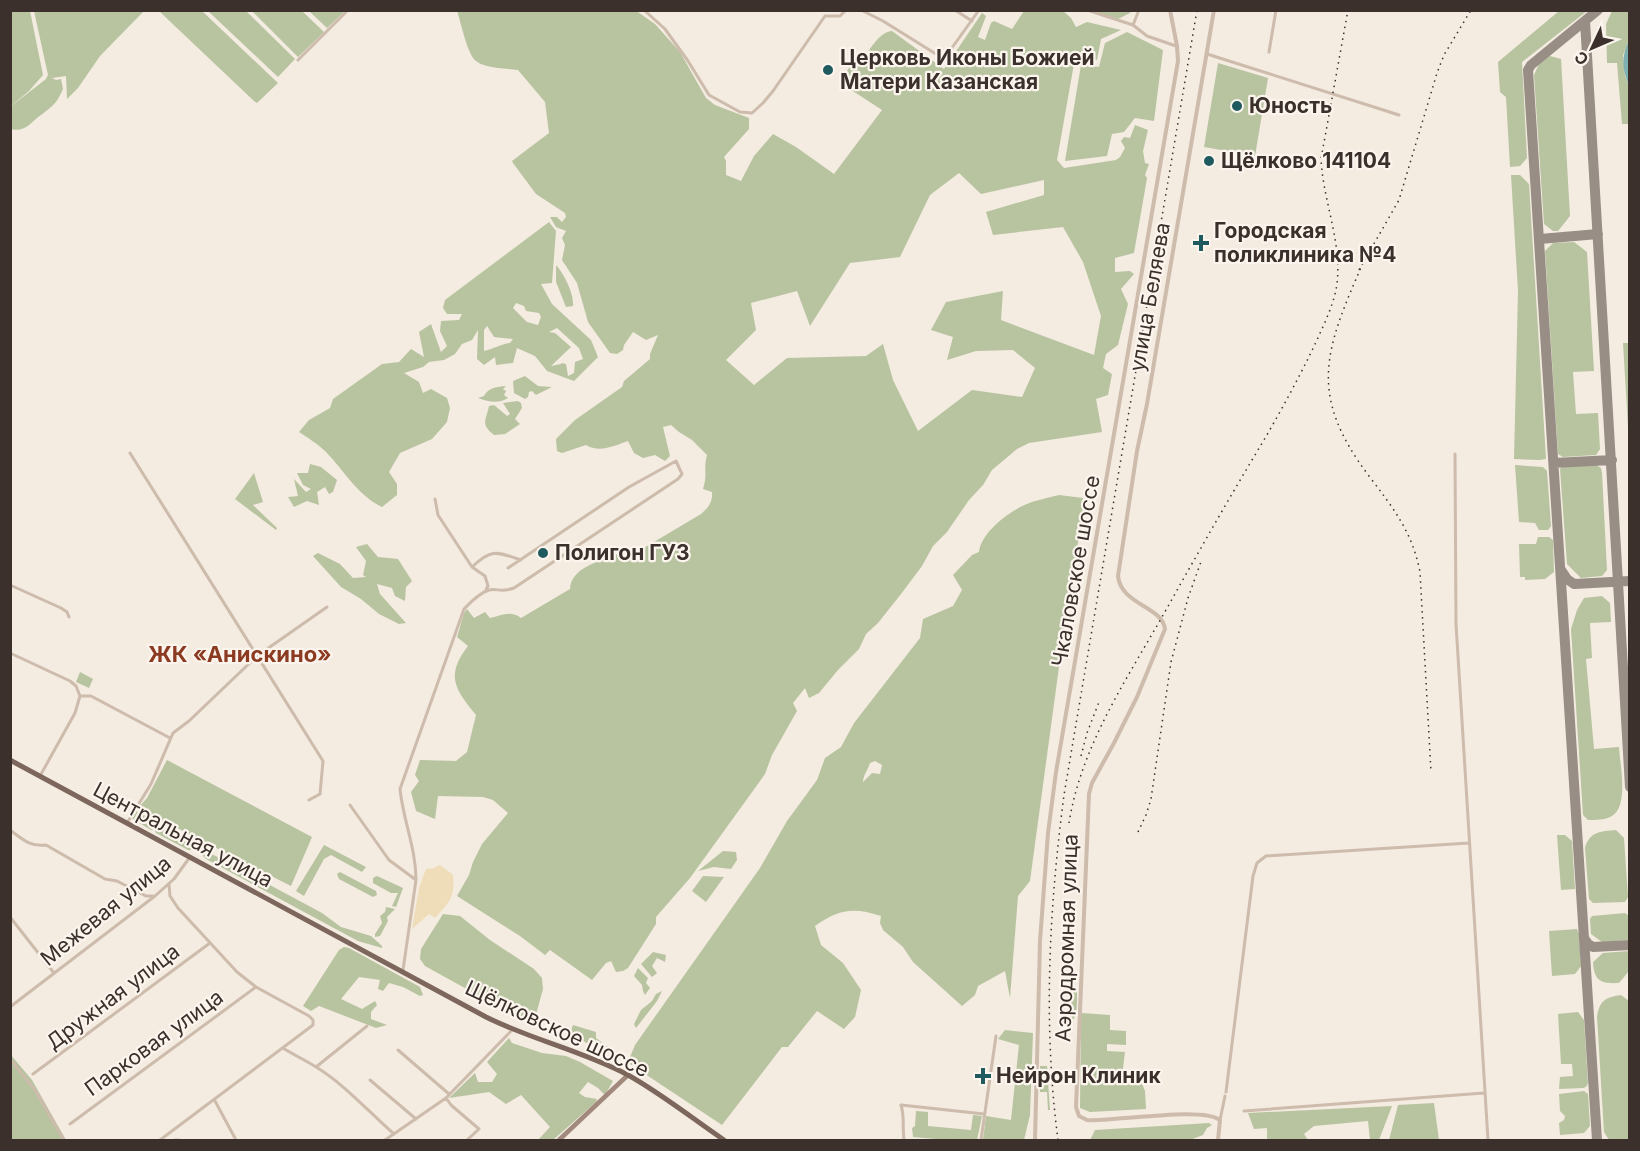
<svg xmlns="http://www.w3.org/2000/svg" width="1640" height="1151" font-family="Inter,sans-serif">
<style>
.green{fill:#b8c4a0;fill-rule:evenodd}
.sand{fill:#efdcb8}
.water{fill:#7fb0b2}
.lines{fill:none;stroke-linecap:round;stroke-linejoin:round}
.taxiway{stroke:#988e86;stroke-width:10}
.minor{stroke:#cdbbac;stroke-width:3}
.tertiary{stroke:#cdbbac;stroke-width:4}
.secondary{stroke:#a18a7d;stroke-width:4.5}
.primary{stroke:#7d675c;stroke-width:5}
.rail{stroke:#3b302b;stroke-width:1.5;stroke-dasharray:1.5 4.5;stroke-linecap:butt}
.poi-dot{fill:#1f5a5e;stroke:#fbf5ee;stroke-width:2}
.labels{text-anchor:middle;stroke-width:4.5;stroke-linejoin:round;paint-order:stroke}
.poi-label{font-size:21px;font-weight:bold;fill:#3b302b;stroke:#fbf5ee;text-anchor:start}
.street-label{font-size:21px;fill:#3b302b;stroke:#fbf5ee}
.neighbourhood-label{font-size:22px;font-weight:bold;fill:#8c3b22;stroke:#fbf5ee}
</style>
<rect width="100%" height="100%" fill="#f4ebe1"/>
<path class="green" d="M635,10l20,14 25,28 26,46 9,7 34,13v11l-25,28 2,4v14l15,6 13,-25 19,-22 23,13 38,27 48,-64 -43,-28 15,-21 6,3c8,-11 18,-32 32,-33l52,38 38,-56 4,3 -8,21 7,3 6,-17 3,-2 18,8 12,-18h39l8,7 5,9 11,-5 34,8 -20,9 -4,21 -22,-2 -18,102 7,8 52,-8 4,-3 5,-9 -4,-7 3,-4 6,1 5,-13 13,5 -5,21 2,12 4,1 -4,11 2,3 -13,75 -19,5v14l15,-1 4,3 -13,15 7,15 -10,41 -12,9 -3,14 9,6 -4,21 -12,4 6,33 -73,11 -12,6 -25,21 -9,15 -14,15 -22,32 -14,14 -11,20 -21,28 -23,29 -12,11 -7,15 -21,21 -19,23 -10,5 -4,-10 -12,15 4,8 -25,44 -7,19 -75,104 -34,39v7l-28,44 -5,3 -7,1 -5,-11 -5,2 -14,17 -42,-30 -5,5 -25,-19 -63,-40 12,-21 4,-13 9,-18 26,-31 -15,-13 -10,-3 -45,-1 -3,23 -19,-8 -5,-19 8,-11 -4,-6 5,-15 36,1 11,-9 9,-37c-21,-26 -31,-39 -8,-69l-11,-9 7,-24 3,-4 7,9 11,-6 5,6c12,-3 21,-8 31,0l49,-29c1,-22 30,-27 46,-35l11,4 74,-44c7,-6 12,-12 11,-22l-9,-3c5,-15 0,-20 4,-34l-15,-15 -13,-8 -8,-7 -8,2 7,29 -5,5 -10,-6 -12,3 -9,-5 -6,-12c-14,5 -29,12 -42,4l-24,8 -5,-2 -1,-12 19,-19 47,-33 2,-6 26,-22v-5l8,-19 -12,5 -13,-8 -9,13 -1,5 -6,4 -7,-1 -22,-31 -11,-39 -15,-23 3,-15 -3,-7 4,-7 -10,-4 -6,-10h7l5,5 4,-5 -1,-4 -29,-19 -23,-31 -1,-2 37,-28 -4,-31 -27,-32c-12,-2 -32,-1 -42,-9 -9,-7 -15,-39 -19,-50zM959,173l22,21 63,-14v15l-58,17 7,23 70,-8 20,35 18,54 -7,39 -93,-35 2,-29 -57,11 -15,28 22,7 -6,23 29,-9 37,-1 22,18 -13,29 -50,-7 -54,41 -25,-51 -10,-36 -17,12 -79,2 -33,27 -28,-25 30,-30 -5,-27 46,-12 13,35 40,-63 50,-6 30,-62z
M11,11h19l13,64 -14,16 -18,15z
M34,11h110l-44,45 -22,32 -11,11 -1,-23 -14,2 4,2 5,-1 2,10c-6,14 -10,17 -22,26 -10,7 -16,18 -30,14l-1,-22 36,-28 2,-4z
M159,11h43l76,72 -21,20 -3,-2z
M208,11h38l49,48 -17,18z
M252,11h50l22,21 -26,25z
M309,11h36l-18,17z
M1091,11h40l-1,2 -12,6z
M1559,11h28l-65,51 5,96 -7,8 -10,1 -4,-70 -6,-5 -2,-30z
M1612,11h17v30l-6,14 2,21 4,9v39h-7l-5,-61h-10l-1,-39z
M1127,32l36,18 -9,71 -19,-3 -11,14 -12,2 -5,22 -42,5 16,-96 18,2 6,-24z
M1550,56l11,3 9,157 -12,15h-5l-9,-7 -10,-149 5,-11z
M1218,63l50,15 -13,78 -51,-9z
M1511,175h9l9,9 17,275 -6,1 -26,-1 4,-168z
M549,222l7,9 -4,52 -11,1 11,20 39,36 7,17 -24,24 -27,-10 -12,-15 -18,-8 -4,15 -17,2 -1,-8 -11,8 -7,-6 1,-29 -6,10 -10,4 -7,10 -11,6 -15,2 -6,5 -19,6 15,9 4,11 8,-4 16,9 3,10 -3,14 -15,17 -32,14 -11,19 8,12v11l-15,12c-25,-12 -38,-37 -57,-56 -7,-7 -17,-13 -26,-19l10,-12 21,-12 3,-9 49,-35 17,-2 12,-13 13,8 -5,-25 12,-8 10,28 6,-6 -7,-15 1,-10 18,-1 3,-6h-15l-4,-6 2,-8zM516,303l8,3 2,5 13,2 2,4 -3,8 -11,-3 -14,-14zM487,326l7,11 19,2 -3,4c-10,1 -16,6 -26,8v-21zM557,328l22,20 4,11 -8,3 -1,11 -6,3 -2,-12 -5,-1v1l-10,2 20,-19 -16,-14 -6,-1z
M1574,242l13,10 7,119 -21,1 3,42 22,-1 2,36 -4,6 -33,2 -5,-3 -13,-203 8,-8z
M556,265c8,9 18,28 17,41l-7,1 -10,-25z
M1623,343h6v101z
M525,376l13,10 14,1 -16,8 -4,-4 -3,1 -1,5 -3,2 -11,-6 -1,-12z
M506,386l-3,3 3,2 -2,4 4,3c-10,6 -19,4 -30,0l6,-2c5,-9 13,-9 22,-10z
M518,401l3,2 1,5 -7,11 5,5 -15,10 -11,1c-14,-11 -8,-14 -5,-29l5,-1 13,11 3,-2 -7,-11z
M310,464l11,3 16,13 -4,12 -4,2 -4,-7 -8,5 2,13 -12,-4 -13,6 -6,-10 10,-1 -4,-17 12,13 5,-3 -8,-4 -6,-12h11z
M1515,465l28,2 4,4 4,55 -3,4h-9l-4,-7 -16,-1z
M1596,465l5,3 1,5 5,97 -5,6 -21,2 -14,-14 -7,-95 3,-3z
M254,473l9,29 -10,3 24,23 -1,2 -41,-31z
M1059,495l24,3 -1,22 -13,73 -39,288 -12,15 -8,102 -5,-27 -27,15 -3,9 -13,11 -49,-44 -10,-15 -20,-17 -3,-7 1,-7c-28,-9 -42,-7 -66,10l6,19 22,18 18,27 -6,27 -11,12 -27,-18 -29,36h-6l-60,78 -92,-61v-7l5,-12 125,-177 27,-47 30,-41 8,-22 16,-11 13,-24 66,-85 3,-19 30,-13 9,-16 -9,-15 19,-20 7,-3c2,-19 30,-41 48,-48 9,-4 21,-6 32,-9zM875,761l7,4 -2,9 -8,-1 -9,9c0,-7 5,-12 7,-19z
M1538,537h11l4,3 1,32 -9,7 -20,1v-3h-5l-1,-33h17z
M367,544l11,13 20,2 14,22 -6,6 -1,14 -10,-5 -3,-8 -15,-4 3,10 26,29 -7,1 -20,-10 -18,-15 -20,-12 -28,-31 5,-3 22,11 13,14 13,-1 -3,-2 3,-14 -10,-14z
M1602,596l8,7 1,19 -21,1 2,35 -6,1 8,90 25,-2c1,17 10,59 -7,69 -6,4 -16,4 -24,4l-5,-5 -12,-186 6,-19 7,-12z
M80,672l13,7 -4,9 -13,-6z
M167,760l145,77 -21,49 -153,-78 9,-10z
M136,811l56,30 2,6 -2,3h-4l-32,-17 -2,-4 -3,1 -18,-11 -2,-3z
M1616,830l8,8 4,59 -3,5 -32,1 -4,-4 -4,-51c4,-16 16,-17 31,-18z
M1557,835h8l7,6 3,48 -14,1z
M324,845l42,22 -4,5 -31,-17 -7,4 -20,37 -8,-5z
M723,851l13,1 1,8 -6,9 -17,-2 -16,4z
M203,852h5l114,61 19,14 30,9 11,10v2l-24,-7 -152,-82 -4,-4z
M340,872l36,19 1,4 -4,2 -34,-18 -2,-5z
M377,876l26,12 -7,19 -4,-1 6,-13h-7l-18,-10v-5z
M703,876l21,1 -18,25 -14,-11z
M386,907l9,2 -8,8 1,4 -8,15 -5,1v-3l7,-11 -2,-7 5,-4z
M1625,913l4,3v24l-27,2 -11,-8 -1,-15 2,-3z
M443,914l17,2 30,24 44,29 8,9 1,11 -9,33 -6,1 -103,-57 -5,-7 1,-10z
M1577,929l2,5 2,32 -6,8 -23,2 -3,-45z
M344,947l5,1 71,39 3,8 -3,1 -17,-9 -14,-4 -6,8 -5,-2 2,-9 -21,-3 -18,22 21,10 13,-8 2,4 -6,7v7l16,6 -11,3 -57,-22 -8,5 -8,-5 36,-56z
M1629,951v20l-10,12c-18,1 -25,-2 -26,-21l10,-9z
M653,952l13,3 -1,7 -8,-4 -5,8 5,7 -5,4 -11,-13z
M638,968l10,10 -2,5 4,5 -5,7 -2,-4 -1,-6 -8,-9z
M1074,990l3,1c0,9 1,21 -4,29l-5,-12z
M662,991l-5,10 -21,27 -2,-4 7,-14 11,-9 4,-7z
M1621,995l8,6v139h-20l-5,-8 -7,-115c2,-16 9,-20 24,-22z
M1578,1012l6,8 4,63 -2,4 -3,1 -24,1 1,-12 13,-1 -1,-12h-11l-3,-50z
M1081,1013l29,2v15l16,1v14l-19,-1v7l18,1 -3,24 16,-2 7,17 1,18 -56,3 -10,-4z
M573,1025l23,7v6l13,10 -6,6 -30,-20 -2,-3z
M1005,1030l28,3 -3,82 -6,25h-41l3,-24 25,4 8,-75 -21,-6z
M509,1038l3,5 30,10 24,3 14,6 33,19 -8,14 -7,-7 -10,-6 -9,11 6,4 12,2 -1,3 -43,38h-15l12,-13 -29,-32 -15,9 -17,-12 -40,6 26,-25 3,9h14l5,-8 -10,-12z
M10,1054l22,26 34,60h-55z
M1040,1066h7l3,44h-2l-1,-18h-7z
M1584,1091l4,3 2,32 -6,7 -24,2 -1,-12 5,-3 1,-4 -5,-5 -1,-17z
M1434,1103l5,37h-50l9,-35z
M1392,1106l-13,34h-9l-2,-19 -54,5 -10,8 4,6h-41v-12l-13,1 -6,-16z
M916,1111l12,1v14l43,4 2,-15 9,1 -5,24h-30l-34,-3 -1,-9 3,-2z
M1209,1123l3,2 -5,3 -4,7 -13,5h-100l5,-10z"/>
<path class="sand" d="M440,865l13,10c2,23 -3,26 -18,43l-6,-4 -17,15 7,-41 7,-19 8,-1z"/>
<path class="water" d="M1629,41h1l-1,44c-7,-15 -8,-29 0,-44z"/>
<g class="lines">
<path class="taxiway" d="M1585,21l45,766
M1540,239l58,-5
M1554,463l58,-3
M1561,570l6,9 7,5 56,-3
M1584,938l4,6 5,3 37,-2
M1597,1140l-69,-1070 3,-5 67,-55"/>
<path class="minor" d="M70,10v1
M644,10l21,19 23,32 21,34 31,17 12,1 11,-10 10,-12 52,-75h15l6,-6
M861,10l22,11 61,38 35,-49
M955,10l17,11
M1087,10l46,15 14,11 29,10
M1133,25l6,-15
M1269,52l7,-42
M1207,54l192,61
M298,60l50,-50
M130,453l193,308 -3,33 -11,6
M1455,454l1,170 32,516
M435,499l3,16 34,52 13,9 3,10 -2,4
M472,567c20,-19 25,-15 49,-7
M10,585l51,23 6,4 2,5
M10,653l60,28 6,5 4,10 -5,17 -35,63
M80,696h11l79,42
M350,805l39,55 27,20
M127,823l24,-39 22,-51 16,-12 68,-65 70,-49
M10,830c12,9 20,17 36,15l59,34 12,2 29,15h7
M10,917l44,56
M403,970l13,-90c0,-32 -13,-60 -16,-91l64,-180c7,-7 15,-16 25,-19 9,-2 11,3 25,-2l164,-109 4,-5 -6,-13 -47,26 -121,81
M10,1007l145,-111 19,-17 16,-22
M283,1048c11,7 22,12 33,19 27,16 54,46 78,67
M398,1050l51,44
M10,1059l25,31 29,50
M316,1067l51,-41
M33,1074l177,-131
M370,1080l46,39
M1226,1092l27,-216 4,-13 9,-7 203,-13
M446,1098l5,7 28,24 -12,11
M215,1101l21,39
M1244,1111l240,-18
M1220,1120l5,-24
M70,1124l186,-137
M160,1140l153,-115v-5l-4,-4 -53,-29 -19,-15 -59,-64 -8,-12 -1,-12
M175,1140h4
M385,1140l61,-42 66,-68
M904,1140c-2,-13 1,-22 -3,-35l83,9
M981,1140l15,-104"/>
<path class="tertiary" d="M1214,10l-67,394 -10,47 -19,125c3,29 44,30 47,53l-28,68 -23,46 -22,40 -3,11 -13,313 3,9 8,4c28,2 114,-14 133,0l-2,20
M1035,1140l5,-199 8,-108 8,-61 122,-711 -1,-15 -7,-36"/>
<path class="secondary" d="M559,1140l69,-65"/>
<path class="primary" d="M10,760l476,257c46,23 97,34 142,58 34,19 65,44 96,65"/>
<path class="rail" d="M1363,263c-38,87 -56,131 6,213 24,32 43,55 51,96l11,200
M1359,270l40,-70 38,-127 7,-18 27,-45
M1081,756l6,-23 12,-31
M1069,823c12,-76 56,-141 93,-206 33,-59 67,-119 102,-177 19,-33 37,-66 53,-100 8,-18 17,-36 20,-56 5,-43 -14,-83 -16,-125l27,-149
M1138,832l8,-17 5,-16 20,-137 17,-64 14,-39
M1058,1140c-15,-115 -9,-230 6,-345l133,-785"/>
</g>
<g class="poi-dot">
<circle cx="828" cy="70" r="6"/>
<circle cx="1237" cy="106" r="6"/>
<circle cx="1209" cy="161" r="6"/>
<path d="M1198 234h6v6h6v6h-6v6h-6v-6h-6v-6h6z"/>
<circle cx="543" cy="553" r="6"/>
<path d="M980 1067h6v6h6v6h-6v6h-6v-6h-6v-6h6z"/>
</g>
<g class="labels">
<g class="poi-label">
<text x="840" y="65">Церковь Иконы Божией<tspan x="840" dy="24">Матери Казанская</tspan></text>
<text x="1249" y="113">Юность</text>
<text x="1221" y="168">Щёлково 141104</text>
<text x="1214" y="238">Городская<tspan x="1214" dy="24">поликлиника №4</tspan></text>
<text x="555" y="560">Полигон ГУЗ</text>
<text x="996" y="1083">Нейрон Клиник</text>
</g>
<g class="street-label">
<text transform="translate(1150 297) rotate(-80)" y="7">улица Беляева</text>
<text transform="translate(1076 571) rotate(-80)" y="7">Чкаловское шоссе</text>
<text transform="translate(183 835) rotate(28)" y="7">Центральная улица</text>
<text transform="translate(106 911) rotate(-39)" y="7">Межевая улица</text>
<text transform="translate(1067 938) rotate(-88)" y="7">Аэродромная улица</text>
<text transform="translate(113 997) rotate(-37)" y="7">Дружная улица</text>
<text transform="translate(557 1029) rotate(25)" y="7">Щёлковское шоссе</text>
<text transform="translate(154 1043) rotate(-36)" y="7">Парковая улица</text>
</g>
<g class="neighbourhood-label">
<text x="240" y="662">ЖК «Анискино»</text>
</g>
</g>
<rect width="1640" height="1151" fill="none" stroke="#3b302b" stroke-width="24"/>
<g transform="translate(1592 48) rotate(226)" stroke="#fbf5ee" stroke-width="4.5" paint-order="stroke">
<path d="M0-4.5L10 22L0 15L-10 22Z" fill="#3b302b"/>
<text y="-9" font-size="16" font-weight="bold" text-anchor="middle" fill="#3b302b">С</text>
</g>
</svg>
